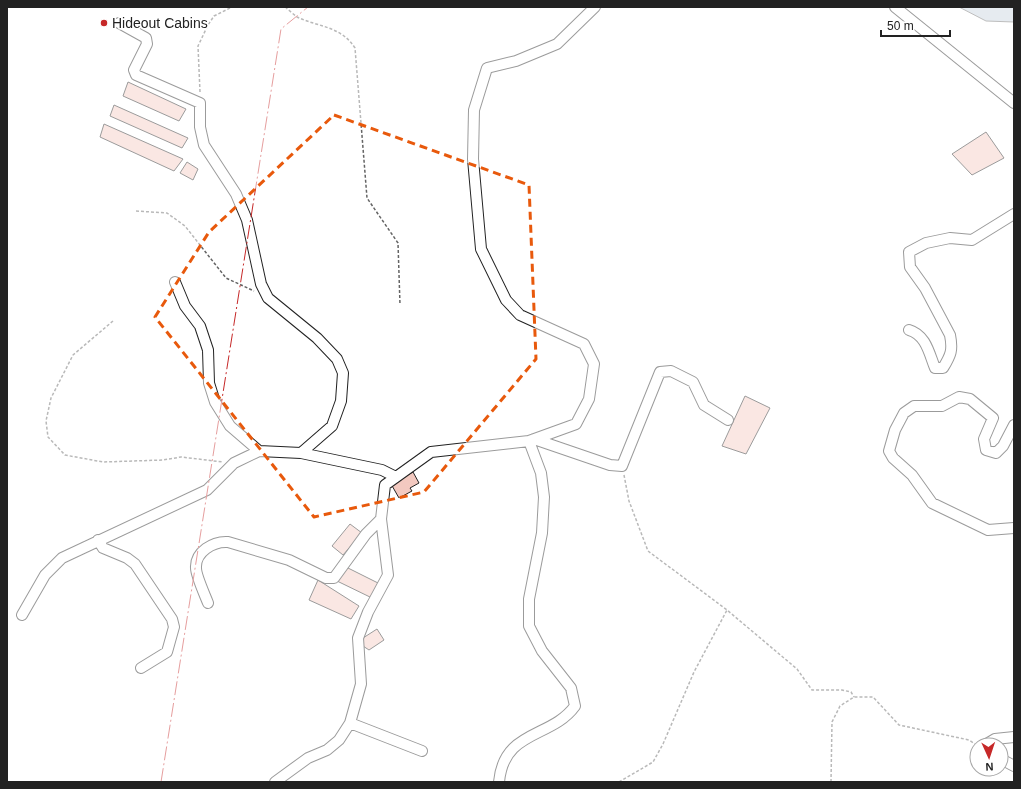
<svg xmlns="http://www.w3.org/2000/svg" width="1021" height="789" font-family="Arial,sans-serif">
<style>
.water{fill:#c7d3dd;stroke:#6f6f6f}
.building{fill:#f3c9c0;stroke:#222}
.lines{fill:none;stroke-linecap:round;stroke-linejoin:round}
.minor-casing{stroke:#222;stroke-width:12}
.path{stroke:#646464;stroke-width:1.5;stroke-dasharray:3 2;stroke-linecap:butt}
.minor{stroke:#fff;stroke-width:10}
.power{stroke:#c62828;stroke-width:1;stroke-dasharray:14 3 2 3;stroke-linecap:butt}
.marked{fill:none;stroke:#e8590c;stroke-width:3;stroke-dasharray:8 5;stroke-linejoin:round}
.poi-dot{fill:#c62828;stroke:#fff;stroke-width:1.5}
.labels{text-anchor:middle;stroke-width:3;stroke-linejoin:round;paint-order:stroke}
.poi-label{font-size:14px;fill:#222;stroke:#fff;text-anchor:start}
</style>
<rect width="100%" height="100%" fill="#fff"/>
<path class="water" d="M959,7h55v15l-28,-1z"/>
<path class="building" d="M128,82l58,27 -7,12 -56,-25z
M114,105l74,33 -6,10 -72,-32z
M104,124l79,35 -9,12 -74,-34z
M986,132l18,26 -32,17 -20,-21z
M187,162l11,7 -5,11 -13,-7z
M745,396l25,12 -24,46 -24,-8z
M413,472l6,11 -9,5 2,3 -13,7 -8,-14z
M350,524l12,9 -19,22 -11,-9z
M344,566l36,18 -8,14 -35,-17z
M318,580l41,26 -8,13 -42,-19z
M377,629l7,11 -15,10 -6,-4v-8z"/>
<g class="lines">
<defs>
<path id="minor" d="M895,7l119,96
M119,23l27,15 1,6 -13,26 2,5 64,28v24l4,18 32,49 11,26 14,64 7,14 49,40 20,21 6,14 -2,28 -9,25 -31,27
M175,282l10,24 15,20 8,24 1,33 6,19 15,24 29,25
M909,330c17,5 20,23 26,38h8c8,-13 10,-18 7,-33l-25,-47 -15,-21 -1,-15 17,-9 24,-5 22,2 42,-26
M1014,425l-11,21 -7,7 -10,-3 -2,-11 9,-21 -23,-19 -11,-2 -17,9h-28l-10,7 -9,17 -6,21 4,7 19,17 20,28 56,27 26,-2
M534,439l76,26 12,1 38,-94 11,-1 22,11 11,23 24,15
M98,540l5,8 24,10 8,6 37,55 2,8 -7,25 -26,16
M208,603c-3,-8 -12,-27 -12,-35 -1,-16 17,-27 32,-26l61,18 37,18h8l32,-44 15,-15
M22,615l23,-40 17,-17 145,-68 27,-27 25,-12 42,2 81,17 14,7
M350,723l72,28
M985,745l10,-6 19,-2
M1001,759l13,7
M275,782l33,-24 19,-8 12,-10 11,-17 11,-39 -3,-46 10,-26 20,-37 -7,-56 4,-34 46,-33 98,-11 47,-17 13,-25 5,-35 -10,-20 -64,-29 -14,-15 -25,-51 -8,-90 1,-49 13,-42 29,-7 41,-17 38,-37
M499,782c5,-53 52,-43 76,-76l-4,-18 -29,-37 -13,-25v-27l13,-66 2,-36 -3,-24 -12,-32"/>
</defs>
<use href="#minor" class="minor-casing"/>
<path class="path" d="M285,7c4,3 8,7 12,10 21,10 44,9 58,31l12,150 31,45 2,62
M200,92l-2,-46 10,-21 6,-9 18,-9
M136,211l31,2 18,13 41,52 28,13
M113,321l-40,34 -22,43 -5,23 2,16 17,18 38,7 60,-2 18,-3 42,5
M624,475l5,26 19,50 79,59 70,59 15,21h30l9,2 3,5
M619,782l34,-20 10,-18 31,-72 33,-62
M831,782l1,-60 8,-16 14,-9h19l26,28 70,15 6,4"/>
<use href="#minor" class="minor"/>
<path class="power" d="M161,782l120,-753 27,-22"/>
</g>
<path d="M0 0H1021V789H0ZM334,115l195,70 7,174 -112,133 -110,25 -159,-200 54,-85z" fill="#fff" fill-opacity=".55" fill-rule="evenodd"/>
<path class="marked" d="M334,115l195,70 7,174 -112,133 -110,25 -159,-200 54,-85z"/>
<circle class="poi-dot" cx="104" cy="23" r="4"/>
<g class="labels">
<g class="poi-label">
<text x="112" y="28">Hideout Cabins</text>
</g>
</g>
<rect width="1021" height="789" fill="none" stroke="#222222" stroke-width="16"/>
<g transform="translate(989 757) rotate(177)"><circle r="19" fill="#ffffff" stroke="#a7a7a7"/>
<path d="M0-3L7 15L0 10L-7 15Z" fill="#c62828"/>
<text y="-6" font-size="11" font-weight="bold" text-anchor="middle" fill="#222222">N</text>
</g>
<path d="M881 30v6h69v-6" fill="none" stroke="#222222" stroke-width="2"/>
<text x="887" y="30" font-size="12" fill="#222222" stroke="#ffffff" stroke-width="3" paint-order="stroke">50 m</text>
</svg>
